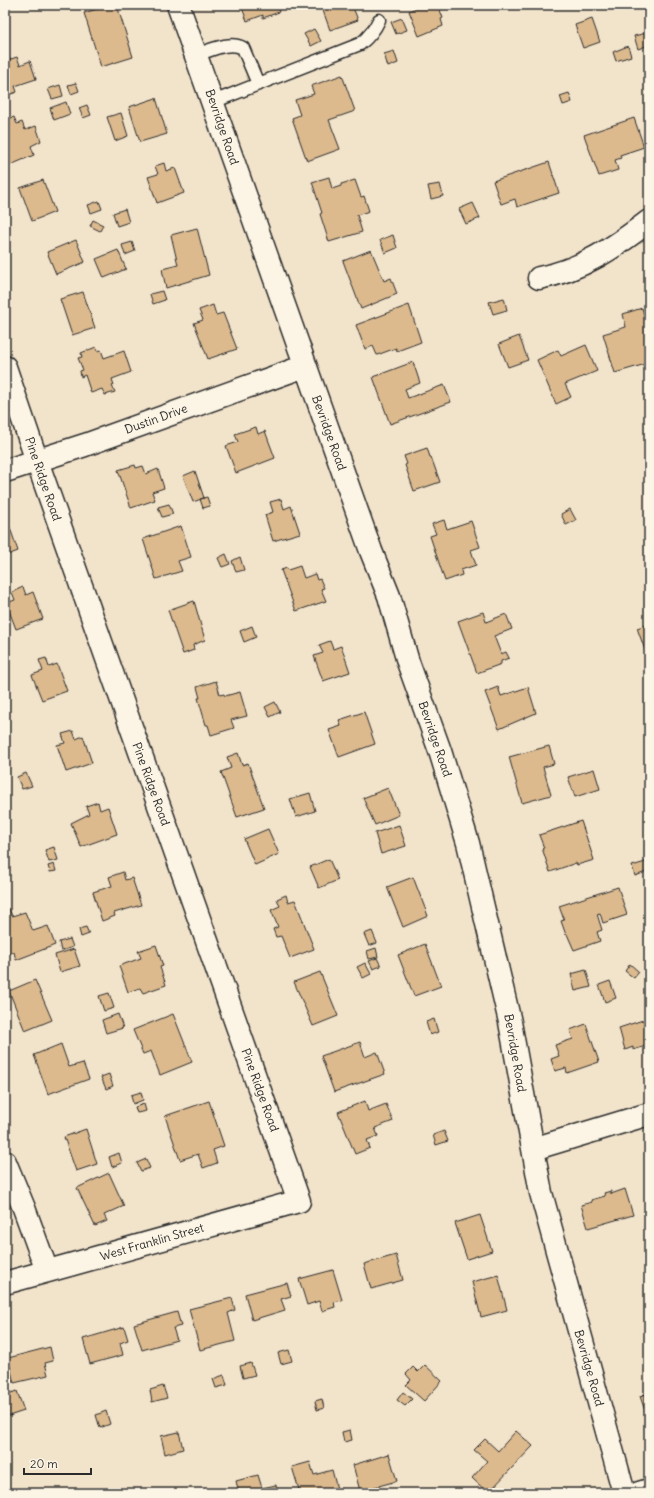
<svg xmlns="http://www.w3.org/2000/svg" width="654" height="1498" font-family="Delius,sans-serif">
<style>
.building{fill:#dcba8e;stroke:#2b2b2b}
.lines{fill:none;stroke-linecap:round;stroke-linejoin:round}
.service-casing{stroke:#2b2b2b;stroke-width:15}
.minor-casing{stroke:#2b2b2b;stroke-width:25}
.tertiary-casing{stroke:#2b2b2b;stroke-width:25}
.service{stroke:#fcf5e5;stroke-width:12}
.minor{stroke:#fcf5e5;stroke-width:22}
.tertiary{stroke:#fcf5e5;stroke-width:22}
.labels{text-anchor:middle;stroke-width:3;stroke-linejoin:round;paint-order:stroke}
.street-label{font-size:12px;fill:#2b2b2b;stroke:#fcf5e5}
</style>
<rect width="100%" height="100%" fill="#f2e3cb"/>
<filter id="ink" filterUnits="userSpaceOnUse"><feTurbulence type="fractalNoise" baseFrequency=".025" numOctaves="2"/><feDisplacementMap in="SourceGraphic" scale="8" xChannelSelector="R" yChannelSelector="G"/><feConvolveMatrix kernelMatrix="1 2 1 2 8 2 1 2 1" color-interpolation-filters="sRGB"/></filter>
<g filter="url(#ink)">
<path class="building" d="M110,5h7l16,52 -32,10 -17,-54z
M241,5h36l2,7 -16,6v-3l-16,6z
M321,5h31l6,15 -28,10z
M423,5h15l5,13 -2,1 2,7 -24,10 -10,-25z
M402,18l5,12 -11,4 -5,-12z
M592,19l8,23 -17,6 -8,-23z
M314,29l7,12 -10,5 -7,-12z
M646,33l3,12 -11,4 -4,-13z
M628,46l3,10 -15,5 -3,-9z
M394,51l4,12 -10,4 -4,-13z
M17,57l3,8 10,-4 6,18 -21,7 2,6 -12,4v-35z
M342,75l13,36 -26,9 11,29 -33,12 -15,-43 8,-3 -5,-15 19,-6 -3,-8z
M76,83l3,8 -8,3 -3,-9z
M60,85l3,11 -11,3 -4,-10z
M569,93l3,9 -9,3 -3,-9z
M156,98l11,36 -27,8 -11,-35z
M66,102l4,12 -16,6 -4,-12z
M87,105l4,10 -8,3 -4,-10z
M121,113l7,23 -13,5 -8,-24z
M14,117l3,7 5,-2 3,8 11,-4 5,15 -10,5 3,9 -26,11 -3,-8v-38z
M634,118l10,29 -24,8 1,3 -6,2 3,10 -19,6 -15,-41z
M549,162l10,31 -42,14 -2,-8 -14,5 -8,-23z
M164,163l2,8 9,-3 9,25 -27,10 -9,-26 10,-3 -3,-8z
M329,177l3,12 9,-3v-2l14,-4 6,17 3,-1 5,15 -12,4 5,17 -33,10 -9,-28 2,-1 -10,-31z
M43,180l12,32 -23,9 -12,-33z
M440,184l3,12 -12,3 -3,-13z
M99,201l3,8 -11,4 -3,-8z
M473,203l7,15 -14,6 -7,-15z
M125,209l4,13 -12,4 -4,-13z
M93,220l10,5 -3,6 -10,-5z
M197,228l12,47 -43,13 -4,-19 16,-4 -7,-30z
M393,235l4,13 -12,5 -5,-13z
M76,240l9,22 -29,12 -9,-22z
M132,242l3,9 -10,4 -3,-10z
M118,250l8,19 -22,9 -8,-19z
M371,250l13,31 7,-3 6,16 -36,15 -18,-48z
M162,291l3,9 -12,4 -3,-10z
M83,292l12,36 -23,7 -12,-36z
M504,298l3,12 -14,4 -4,-12z
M213,305l3,10 7,-2 14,36 -29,10 -14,-36 9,-3 -4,-10z
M409,305l12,37 -24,9 -1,-3 -19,7 -4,-9 -8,3 -9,-24z
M642,308l7,22v33l-34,10 -12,-39 23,-7 -3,-13z
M519,336l9,24 -20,7 -9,-23z
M586,345l11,26 -32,13 6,13 -15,7 -19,-44 21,-10 3,6z
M96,347l1,4 4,-1 3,8 20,-7 7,21 -19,7 2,6 -2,1 3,6 -10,3 -3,-6 -11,4 -6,-18 -4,2 -1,-6 3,-1 -5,-12 4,-1 -1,-4z
M413,362l7,21 -15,6 3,9 36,-13 7,17 -61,22 -17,-47z
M256,427l2,7 7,-3 10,27 -39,15 -10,-27 12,-4 -3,-8z
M427,448l3,9h1l9,25 -26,9 -9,-26 2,-1 -3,-8z
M135,465l1,3 7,-2 3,8 12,-5 6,19 -12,4 3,8 -24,8 -13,-38z
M195,471l9,27 -11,4 -10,-26z
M207,497l3,9 -7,2 -3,-9z
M281,499l3,10 7,-3 9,27 -27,8 -8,-26 8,-3 -3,-10z
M169,504l4,10 -11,3 -4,-10z
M570,509l6,11 -10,5 -5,-11z
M5,519l2,6h2l9,26 -13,5z
M444,520l3,9 24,-8 9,26 -9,3 5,15 -15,5 1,5 -17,6 -15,-45 6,-2 -4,-10z
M181,526l10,31 -13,4 4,10 -26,8 -13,-40z
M226,554l4,10 -8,3 -4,-9z
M240,557l4,13 -8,2 -4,-11z
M300,566l4,12 11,-4 2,6 3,-1 4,9 -3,1 5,12 -30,10 -15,-41 6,-2 1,2z
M23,587l3,8 7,-3 10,27 -27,10 -10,-26 9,-3 -3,-8z
M194,601l11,39 -12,5 1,5 -11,4 -15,-44z
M483,612l3,10 20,-8 6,15 -18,7 7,18 5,-2 3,6 -8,3v3l-24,9 -19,-52z
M649,624v37l-12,-33z
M252,626l4,11 -12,5 -4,-11z
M330,641l3,8 8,-3 9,26 -27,9 -9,-25 9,-3 -4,-8z
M46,658l3,9 8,-3 10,27 -25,9 -10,-25 11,-4 -4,-11z
M216,681l4,14 4,-1 1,2 15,-4 7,24 -16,4 3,8 -23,7 -3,-10h-2l-8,-27h2l-3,-11z
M498,687l3,9 27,-9 8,26 -37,16 -14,-37z
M275,702l5,10 -10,5 -5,-10z
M364,712l11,32 -36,13 -10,-27 12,-4 -2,-6z
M73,731l3,8 7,-3 9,27 -26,9 -9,-27 8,-2 -3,-9z
M549,746l5,18 -11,3 8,28 -29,8 -13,-46z
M238,753l4,12 6,-2 16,45 -27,9 -16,-45 10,-4 -4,-11z
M594,769l6,20 -25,8 -7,-20z
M26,773l6,13 -10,3 -5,-12z
M388,788l11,27 -24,10 -12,-27z
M310,793l5,18 -19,6 -6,-18z
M98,802l2,8 8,-3 9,27 -36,13 -10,-24 18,-9 -3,-8z
M581,821l13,39 -17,5 -1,-2 -26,9 -8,-24h2l-5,-13z
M399,825l7,21 -25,8 -6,-21z
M268,829l11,25 -24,11 -11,-26z
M54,847l4,13 -9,2 -4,-12z
M329,859l9,21 -19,8 -9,-21z
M649,861v10l-14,5 -3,-10z
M54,864l2,7 -6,1 -2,-6z
M123,872l2,8 7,-2 9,27 -27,8 1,3 -13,5 -9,-29 19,-6 -3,-9z
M413,877l15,39 -25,11 -16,-40z
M618,887l9,28 -24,8 -3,-10 -3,1 5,16 -5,2 3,9 -26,9 -7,-16 -1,1 -5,-14 3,-1 -5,-14z
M286,895l2,7 7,-2 19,49 -24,9 -9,-22 -5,1 -3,-8 5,-2 -7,-17 9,-4 -3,-7z
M9,909l3,7 13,-4 8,19 15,-5 7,19 -39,15 -2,-8 -9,3v-44z
M86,927l3,7 -8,3 -2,-8z
M372,931l5,12 -8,3 -5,-12z
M70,939l3,8 -12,4 -2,-9z
M425,944l16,42 -27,10 -16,-41z
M156,945l7,21 -3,1 6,18 -23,8 -3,-5 -12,4 -9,-26 22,-8 -3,-7z
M376,948l2,9 -9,2 -2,-8z
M74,949l6,17 -20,6 -5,-17z
M377,958l4,8 -8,3 -4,-8z
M365,963l6,11 -8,4 -6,-11z
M630,964l9,8 -5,6 -9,-7z
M586,970l5,17 -16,4 -4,-17z
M320,972l18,44 -25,10 -19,-44z
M35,980l17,40 -27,11 -16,-40z
M610,981l6,17 -11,4 -6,-17z
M109,993l5,15 -10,3 -5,-15z
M118,1014l5,14 -17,5 -4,-13z
M173,1014l19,48 -32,13 -9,-24 -8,3 -10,-24z
M649,1018v30h-2l-1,-2 -13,4v-3l-8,3 -6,-22z
M434,1019l4,13 -8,3 -4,-13z
M586,1024l13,38 -32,11 -1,-5 -11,3 -4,-12 8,-3 -4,-11 18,-6 -3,-9z
M360,1042l5,15 12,-5 8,22 -51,18 -13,-36z
M61,1044l8,23 14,-4 6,16 -41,15 -14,-39z
M109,1074l4,12 -7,3 -5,-12z
M141,1092l2,8 -10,4 -2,-9z
M209,1101l15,45 -11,4 4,13 -14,5 -5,-14 -18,6 -15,-44z
M365,1101l3,10 18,-7 7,17 -18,7 3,8 -11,4 3,8 -15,6 -17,-42z
M144,1104l2,7 -9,2 -2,-6z
M86,1129l11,35 -21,7 -12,-34z
M444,1131l4,10 -12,4 -3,-10z
M119,1153l3,10 -10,4 -3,-10z
M146,1159l4,9 -9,3 -4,-8z
M109,1173l15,33 -20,9 3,6 -12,5 -18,-38z
M625,1189l8,26 -45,13 -7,-23 11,-3 -1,-2 14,-4 -1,-3 7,-2v3z
M480,1215l12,36 -25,8 -12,-36z
M396,1255l7,25 -32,9 -7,-25z
M333,1270l9,30 -8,2 1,5 -13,4 -3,-10 -12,4 -8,-26z
M498,1275l9,35 -26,7 -9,-35z
M287,1283l4,13 -10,3 4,11 -33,10 -7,-26z
M232,1298l3,12 -7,3 7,28 -35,9 -11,-41z
M177,1312l4,14 -8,2 4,12 -35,10 -8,-26z
M124,1327l4,13 -8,3 3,12 -33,9 -7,-25z
M50,1347l3,14 -8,2 3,12 -34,8 -6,-25z
M289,1350l3,11 -11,3 -3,-11z
M251,1363l4,12 -12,3 -3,-12z
M425,1365l17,16 -18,20 -18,-16 5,-5 -5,-6 7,-7 5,5z
M224,1375l3,10 -11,3 -3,-9z
M163,1386l4,12 -15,4 -2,-12z
M17,1391l7,20 -15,5 -4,-9v-12z
M403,1392l9,7 -7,7 -8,-6z
M649,1393v16l-4,2 -5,-15z
M322,1399l2,9 -7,2 -2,-9z
M106,1411l4,13 -10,4 -4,-13z
M350,1430l2,10 -8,2 -2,-10z
M516,1431l17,15 -45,47 -16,-15 15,-17 -13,-11 11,-11 13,12z
M179,1432l4,17 -18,5 -4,-18z
M389,1454l8,27 -37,10 -7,-26z
M310,1462l4,13 18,-5 6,23h-38l-8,-26z
M258,1475l4,13 14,-3 2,8h-39l-3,-12z"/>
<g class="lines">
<defs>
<path id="service" d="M196,55c13,-4 34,-15 47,-7l15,36
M213,102l147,-58c9,-7 14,-13 19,-24"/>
<path id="minor" d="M178,5l193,546 18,45 19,66 32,89 28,92 42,179 31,171 83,300
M539,278c43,-8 76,-31 110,-57
M5,367l32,94 262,740 -294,82
M5,471l80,-26 220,-79
M533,1149l116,-35
M5,1162l19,46 23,63"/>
<path id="tertiary" d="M639,1493l10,-3"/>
</defs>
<use href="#service" class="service-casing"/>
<use href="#minor" class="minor-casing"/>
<use href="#tertiary" class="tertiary-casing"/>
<use href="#service" class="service"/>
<use href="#minor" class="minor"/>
<use href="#tertiary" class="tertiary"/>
</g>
</g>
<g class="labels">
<g class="street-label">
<text transform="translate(222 127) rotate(71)" y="4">Bevridge Road</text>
<text transform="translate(156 419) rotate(-20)" y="4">Dustin Drive</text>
<text transform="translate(329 433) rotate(70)" y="4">Bevridge Road</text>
<text transform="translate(43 479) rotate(71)" y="4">Pine Ridge Road</text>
<text transform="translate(435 739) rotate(71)" y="4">Bevridge Road</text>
<text transform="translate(151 784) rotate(70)" y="4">Pine Ridge Road</text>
<text transform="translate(515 1053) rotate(80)" y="4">Bevridge Road</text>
<text transform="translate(260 1090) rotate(70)" y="4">Pine Ridge Road</text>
<text transform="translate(152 1242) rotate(-16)" y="4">West Franklin Street</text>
<text transform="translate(589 1368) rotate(74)" y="4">Bevridge Road</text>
</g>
</g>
<rect width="654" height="1498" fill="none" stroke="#fcf5e5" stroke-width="20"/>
<rect x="10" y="10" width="634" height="1478" fill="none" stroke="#2b2b2b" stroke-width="1.5" filter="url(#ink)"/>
<path d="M24 1468v6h67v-6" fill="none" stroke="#2b2b2b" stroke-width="2"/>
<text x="30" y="1468" font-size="12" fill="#2b2b2b" stroke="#fcf5e5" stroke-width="3" paint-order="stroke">20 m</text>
</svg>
